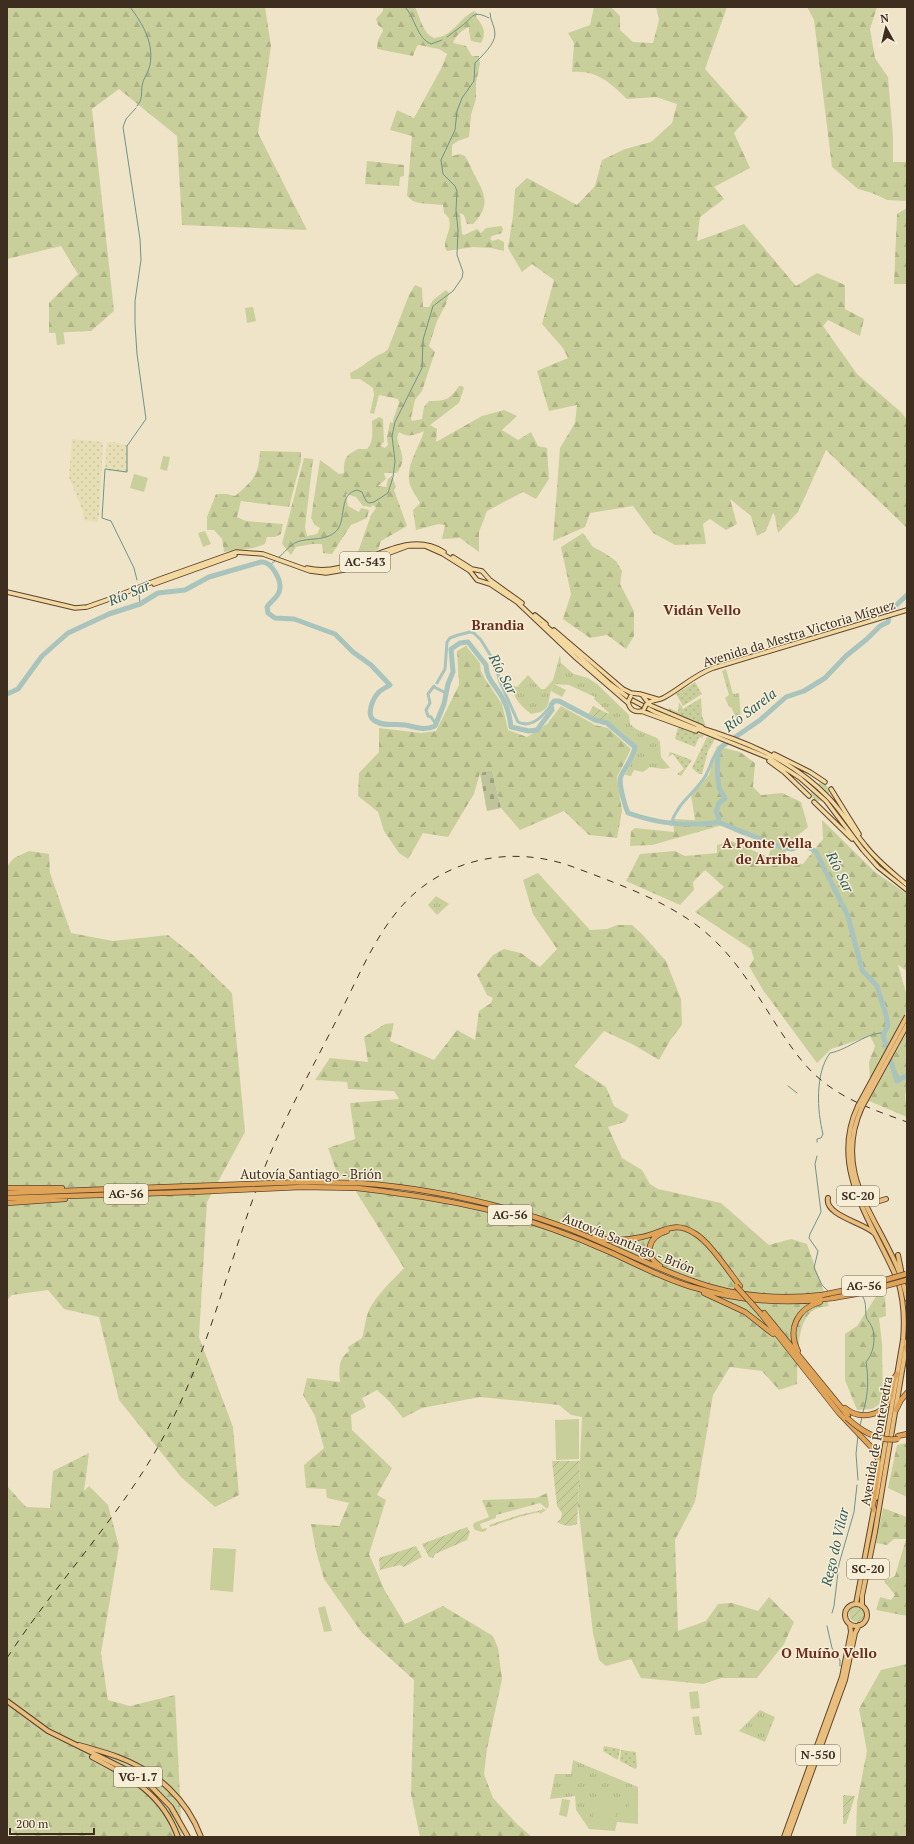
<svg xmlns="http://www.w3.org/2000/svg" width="914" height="1844" font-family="'PT Serif',serif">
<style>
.farmland{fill:url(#farmland-dots)}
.grass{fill:url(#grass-dots)}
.forest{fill:url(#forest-firs)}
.cemetery{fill:url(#cemetery-stones)}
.park{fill:url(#park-tufts)}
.garden{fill:url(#garden-furrows)}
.pitch{fill:#c9cf9b}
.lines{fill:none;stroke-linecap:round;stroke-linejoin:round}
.stream{stroke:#6f938a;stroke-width:1}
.canal{stroke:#a9c4bc;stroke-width:3}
.river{stroke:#a9c4bc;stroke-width:5}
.primary-casing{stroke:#5b4430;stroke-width:5.5}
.trunk-casing{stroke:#5b4430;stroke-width:6}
.motorway-casing{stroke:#5b4430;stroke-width:6}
.primary{stroke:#f3d9a0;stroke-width:3.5}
.trunk{stroke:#eabe7c;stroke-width:4}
.motorway{stroke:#e0a458;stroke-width:4.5}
.rail{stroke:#3d2e20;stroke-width:1;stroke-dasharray:7 7;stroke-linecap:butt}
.primary-bridge-casing{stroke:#5b4430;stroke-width:5.5;stroke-linecap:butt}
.trunk-bridge-casing{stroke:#5b4430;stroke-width:6;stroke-linecap:butt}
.motorway-bridge-casing{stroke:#5b4430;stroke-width:6;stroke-linecap:butt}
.primary-bridge{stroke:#f3d9a0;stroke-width:3.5}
.trunk-bridge{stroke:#eabe7c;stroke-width:4}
.motorway-bridge{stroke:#e0a458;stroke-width:4.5}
.labels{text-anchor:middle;stroke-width:3;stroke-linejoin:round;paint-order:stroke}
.shield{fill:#f7eed8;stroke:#756857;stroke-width:1}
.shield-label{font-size:12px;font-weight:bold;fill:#3d2e20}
.street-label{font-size:13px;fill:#3d2e20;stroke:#f7eed8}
.water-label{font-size:14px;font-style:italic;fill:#2f5d5a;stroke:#f7eed8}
.neighbourhood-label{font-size:14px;font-weight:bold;fill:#6b2e1e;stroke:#f7eed8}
</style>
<defs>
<pattern id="farmland-dots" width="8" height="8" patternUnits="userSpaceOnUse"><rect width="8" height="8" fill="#e6deb5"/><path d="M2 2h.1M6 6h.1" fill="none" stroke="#c6bf9b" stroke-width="1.8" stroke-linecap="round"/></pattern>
<pattern id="grass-dots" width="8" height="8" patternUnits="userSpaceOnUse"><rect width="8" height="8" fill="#c9cf9b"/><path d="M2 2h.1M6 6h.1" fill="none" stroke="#aeb285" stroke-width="1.8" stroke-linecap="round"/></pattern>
<pattern id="forest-firs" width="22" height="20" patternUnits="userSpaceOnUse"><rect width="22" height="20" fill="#c9cf9b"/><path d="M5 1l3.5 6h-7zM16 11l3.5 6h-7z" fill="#aeb285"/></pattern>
<pattern id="cemetery-stones" width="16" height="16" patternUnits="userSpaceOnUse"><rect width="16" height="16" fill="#bfc49a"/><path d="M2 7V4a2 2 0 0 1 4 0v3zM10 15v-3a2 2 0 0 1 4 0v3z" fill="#9ca07d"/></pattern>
<pattern id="park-tufts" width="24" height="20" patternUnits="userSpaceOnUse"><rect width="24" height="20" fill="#c9cf9b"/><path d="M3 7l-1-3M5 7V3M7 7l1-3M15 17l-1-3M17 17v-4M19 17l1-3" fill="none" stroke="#aeb285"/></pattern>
<pattern id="garden-furrows" width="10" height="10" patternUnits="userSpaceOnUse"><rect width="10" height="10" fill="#c9cf9b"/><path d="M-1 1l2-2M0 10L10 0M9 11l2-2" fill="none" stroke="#aeb285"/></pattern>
</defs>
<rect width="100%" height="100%" fill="#f0e4c8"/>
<path class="farmland" d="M72,439l31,3 -4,76 -2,4 -13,-2 -2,-11 -13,-32z
M107,442h5l16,3v28l-23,-3z"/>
<path class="grass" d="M695,682l7,12 -19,12 -7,-12z
M701,698l1,18 4,10 -38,-16 1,-2 9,4 1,-10 4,7z
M678,727l26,8 -2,3 -3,-1 -4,10 -20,-8z
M707,737l8,2 -7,12 -6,23h-3l-7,-6z
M670,752l22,8 -11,16 -4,-2 7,-5 -11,-15 -5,3z
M811 792a9 9 0 1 1 18 0a9 9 0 1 1-18 0Z
M604,1746l16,3 -2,11 -15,-9z
M621,1750l15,2 1,15 -2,2 -15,-8z"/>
<path class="forest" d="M7,7h258l6,39 -13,87 49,97 -125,-5 -5,-89 -58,-47 -27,20 22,202 -23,20 -42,2v-30l29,-29 -17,-28 -54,13z
M383,7h32c5,10 8,27 19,31 19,-1 25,-20 40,-27l3,2 -1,4c7,8 11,16 5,26l-10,-2 -2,-9v-5c-7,3 -14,9 -16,16l13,3 6,10h7l1,8 -4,18v17l-5,16 -2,22 -11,4 -6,4v11l8,-2 5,2c4,6 7,14 10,20 11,19 15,31 -2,48h-6l-3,-9 -4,-2 2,21 2,1 13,-6 4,4 5,-5 15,-2 2,3 -1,4 -10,3 -2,3 3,2 5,-2 6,3v9l-13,-3 -18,-1 -26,4c-8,-10 12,-27 -3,-38l-1,-8 -24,-2 -6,-2 -6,-5 5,-60 -22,-6 7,-20 17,8 28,-51 5,-13 -8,-5 -20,-4 -2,1 -4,10 -36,-7 1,-9 5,-9 -1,-3 -4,-3 -2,-6 7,-8z
M594,7h17l9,9v14l13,12 20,1 6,-23 -3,-13h71l-22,62 43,48 -14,16 16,35 -36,19 10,12 -24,18 -3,24 47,-17 52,62 21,-13 28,12v24l19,10 -4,17 -32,-16 -5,6 34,48 45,39 5,7v108l-81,-78 -28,62 -20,21 -3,-17 -2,-3 -7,18 -9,5 -6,-20 -21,-17 7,25 -11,6 -16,-11 -7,5 3,20 -31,1 -22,-12 -20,-27 -43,7 -5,14 -32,14 7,-93 15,-25 2,-18 -28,6 -12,-40 31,-13 -5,-10 -21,-24 12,-44 -22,-16 -10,8 -14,-24 5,-32 2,-27 12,-11 50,27 18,-19 7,-26 23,-11 26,-7 21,-19 5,-19 -21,-7 -29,2c-18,-17 -30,-29 -55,-27l2,-29 -6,-10 22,-8z
M807,7h70l-7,22 5,29 13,19 5,60v25h14v38l-2,1 -18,-1 -15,-7 -14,-4 -26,-22 -18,-147z
M367,161l37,4v11l-4,1 -1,9 -34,-2z
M907,208v76h-13l3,-70z
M415,285l7,3 1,19h6l4,-7 13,-10 3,3 -3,11 -9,17 -8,25 6,6 -13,39 -7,9 -4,18 1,3 10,-2 2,-12 5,-6c17,0 20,-1 30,-15h3l2,2 -5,15 -29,22 7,4 -1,13 46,-26 22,-6 13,6 -15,14 16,10 13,-8 7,14 9,2 2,31 -13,20 -13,-7 -36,19 -8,21v20l-19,-14 -18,1 3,-14 -6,-1 -23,6 -3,-20 7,-7c-3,-6 -11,-16 -11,-23 -2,-17 10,-32 15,-49 -8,4 -17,7 -25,1l-2,6c4,16 10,20 0,35h-13l2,6 -8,7 8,1 2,-8 4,-3 4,11 -2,3 13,36 -26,15 -3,9 -21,5 14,-40 5,-7 -3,-3 -2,2 -8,-1 -7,-9 -10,-3 2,12 11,6 2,-4 8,2 -2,8 -16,7 -19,29 -9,-1 -1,-9h-10l-16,3 -5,8 -9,-11 22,-86 9,1 -8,68 2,9 10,-2 3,-6 -5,-3 -4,-7 9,-58 19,14 5,-1c0,-15 1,-17 14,-24h9c7,-7 5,-18 5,-28l7,-4 4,2 1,23 -4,4 5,2 3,-3 -1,-8 3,-15 3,1v-3l6,-17 -1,-4 -19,-4 -5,19 -4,-1 4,-18 -1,-7 -13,-9h-9l-1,-6c11,-5 15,-10 25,-16 5,-4 9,-3 13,-8l21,-54z
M260,451l41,1v9l-12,46 -48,-6 -4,16 9,4 37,3 -2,10 -6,3h-8l-2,7 -12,4 -29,4 -2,-13 -8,-9h-7v-13l9,-23h11l8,2c18,-15 24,-21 25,-45z
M583,533l10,14 10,5 13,9 6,10 -2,13 14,27v25l-8,13 -19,-14 -17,3 -27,-19 8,-25 -10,-47z
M466,646l14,17 1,8 4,8 17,25 6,26 19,7 20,-13 14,-18 34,19 13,3 23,21 -14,28 5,34 -5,27 -28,-3 -25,-24 -44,19 -19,-22 -9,-38 -12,3 -6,21 -26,43 -25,-4 -15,26 -9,-6 -15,-22 -6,-19 -20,-16 1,-23 20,-21v-24l42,5 15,-2 23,-46 -2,-34z
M717,746l23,6 15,11 -2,24 8,8 21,-2 19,9 7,25 -18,15 -7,16 11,5 9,1 20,-25 -1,-19 53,52 32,22v77l-9,-6 9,31v14l-37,70 -1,-18 6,-16 -5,-10 -39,13 -14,14 -54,-73 -14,-24 5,-7 -3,-10 -56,-37 29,-25 -19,-17 -12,12 1,8 -14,15 -54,-24 14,-27 35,-3 10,5 32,-3v-8l14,-4 37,16 4,-12 -37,-13 -12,-7 -71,20 -22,1 1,-15 4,-3 39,4 -1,-13 22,1 -4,-25 18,-20z
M29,851l20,3 1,19 21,60 42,8 55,-6 25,20 39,38 13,139 -38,70 -8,135 34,90 6,68 -24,12 -34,-30 -62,-77 -20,-83 -35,-8 -16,-19 -36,5 -5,5v-436l1,1 6,-7z
M538,873l52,57 17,-1 10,-4h15l10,9 24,27 15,38 1,26 -11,14 -12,21 -25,-15 -30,-14 -30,35 32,21 8,19 15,9 -4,7 -17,5 14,31 20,12 8,14 8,5 63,14 48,42 22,-6 16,5 22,62c-4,1 -11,1 -15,4 -19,10 -16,55 -17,74l-18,6 -17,-19 -32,-4 -17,28 -18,107 -20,38 3,91 28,-10 12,-17 14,-1 26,8 11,-14 25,25 -10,22 -27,34h-36l-18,6 -62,-6 -10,-19 -25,7 -7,-6 -6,-27 -15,-128 4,-88 -11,-2 -12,-10 -79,-8 -58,11 -19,10 -13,-16 -13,-12 -15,8 4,9 -15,8 1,15 40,38 -15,27 9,5 -17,54 16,37 20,33 38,-18 50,30 5,12 4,31 -15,70 -3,25 9,24 24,26 15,13h-112l-9,-43 3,-114 -52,-47 -38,-54 -8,-28 -5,-27 28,2 10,-23 -22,-5 -1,-9 -20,-1 -2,-23 20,-17 -9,-32 -12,-21 4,-17 33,4c-1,-13 -2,-23 9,-31l-1,-4 14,-9c3,-9 3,-19 7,-28 8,-16 23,-29 35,-42l-56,-89 -6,-1 -6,-8 -8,-22 27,-9 -5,-36 49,-4 -5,-8 -46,-2 -1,-7 -32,-2 15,-22 38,4 -4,-25 21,-13 9,-1 -4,18 44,19 23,-30 18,10 4,-29 12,-8 2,-5 -6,-3 -10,-20 16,-20 11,-6 17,4 19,14 17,-18 -24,-35 -10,-34z
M907,1032v56l-2,7 2,22 -38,-16z
M877,1295l8,2 1,19 -7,2 3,25 1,59 -11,7 -15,1 -12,-30v-46l12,-8z
M907,1443v54l-19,-9 9,-43z
M89,1453l-5,38 5,-5 19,19 11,41 -18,107 7,47 22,6 45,-11 7,142h-165l-10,-11v-340l19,21 24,1 3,-37z
M547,1493l2,12 -2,4 -7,-6 -44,12v3l-16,6 2,5 5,-1 -1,3 -4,1 -7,-2 -2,-4 1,-3 15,-6 -7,-17 54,-2z
M883,1508l24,9v99l-31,-6 4,-13 11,3 4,-5 -11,-14 11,-5 11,-37h-12l-7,6 -11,-2z
M907,1661v176h-51l1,-35 10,-51 -8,-42 22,-39 25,-6z"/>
<path class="cemetery" d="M492,770l9,38 -14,3 -7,-38z"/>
<path class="park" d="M560,655l1,8 9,8 4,3 14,4 9,6 32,31 1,9 6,5 21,9 3,4 1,15 9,11 -7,1 -13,-2 -7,5 -9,-2 -3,6 -6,-1 10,-20 1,-8c-5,-8 -23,-24 -32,-25l5,-9 -15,-14 1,-2 -26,-12 -15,-1c-9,16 1,27 -23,30 -9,-7 -19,-17 -19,-29l5,2 11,-12 13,14h4l8,-9z
M726,669l7,25 6,-1 2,24 -5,1 -5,-11h-2l-4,-9 4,-3 -7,-24z
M436,896l13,8 -12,11 -9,-10z
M760,1710l15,7 -10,25 -26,-11z
M699,1716l3,19h-7l-3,-18z
M573,1760l65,27v37l-21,-2 -2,9 -26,-2 -13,-19 -1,-14 -25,3 5,-25h16z"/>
<path class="garden" d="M593,706l16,8 -5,8 -16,-7z
M552,1461h28l-3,63c-6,3 -14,2 -20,-2l4,-3 1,-6 -5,-7z
M542,1508l4,2 -6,4 -1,-2 -20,5 -29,10 -1,-2 30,-10 23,-5z
M467,1527l3,5 -3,8 -32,14 -2,4 -4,-1 -7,-13z
M416,1546l6,11 -18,10 -4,-2 -20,5 -1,-12z
M849 1614a8 8 0 1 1 16 0a8 8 0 1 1-16 0Z
M843,1795l12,1 -9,28h-3z"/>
<path class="pitch" d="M253,307l3,14 -9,2 -2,-15z
M63,329l2,15 -8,1 -2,-15z
M163,456l7,1 -3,14 -7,-2z
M134,474l14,4 -4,14 -14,-4z
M205,531l6,13 -8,3 -5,-14z
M554,684l12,6 -4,7 -11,-6z
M579,1419v40l-23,1 -1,-40z
M213,1548l23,1 -3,43 -23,-2z
M325,1606l7,25 -8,1 -6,-24z
M698,1691l2,17 -9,1 -2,-17z
M562,1799l8,1 -3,17 -8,-2z
M594,1801h22l-2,27h-22z
M618,1803h8v17l-9,-1z
M629,1803l8,1 -1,17 -8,-1z"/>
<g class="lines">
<path class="stream" d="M130,7c13,17 24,36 20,58 -1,7 -7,13 -8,21 -1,8 1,13 -5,20
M405,7c10,10 12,32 26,37l11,-4
M492,7h1
M447,37c5,-4 11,-8 16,-12 11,-9 10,-15 26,-7
M136,108l-10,11 -3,8 17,112 1,21 -6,41v23l2,30 9,65 -19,27v26l-22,-3 -3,49 9,3 23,47 3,12
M278,558c6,-5 12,-13 19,-16 13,-5 31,0 41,-13 8,-12 1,-35 19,-39l5,2 4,9 3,2 5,-1 14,-9 5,-16 2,-16 -3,-25 3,-14 27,-54 1,-28 10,-34 20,-15 9,-13 1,-6 -6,-17 1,-25 -2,-20 1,-19 -2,-5 -12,-12 -2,-14 14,-30 2,-19 5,-13 12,-17 1,-18c7,-7 20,-19 20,-29 0,-8 -5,-14 -5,-21
M270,565l6,-5
M139,594l1,10
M788,1086l9,7
M817,1142v-3l4,-1 2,-4c-6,-23 -8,-61 7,-81 18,-3 38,-22 55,-20
M817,1156l-2,8 6,48 -11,22 -1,4 9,13 -4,17 8,17 7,7
M850,1291l6,1
M861,1294c6,8 4,13 5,21 0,4 4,8 6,12 4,11 2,26 -6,35 3,17 2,34 -3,50
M860,1426l2,-9
M858,1480l-2,-26 2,-19
M832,1613l2,-7 5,-42 15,-52 3,-27
M827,1626l5,22 8,12v6"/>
<path class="canal" d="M437,683l8,-14 2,-27 3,-4 8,-3 12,-3 4,1 7,7 14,23 5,19 18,40c14,7 26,-7 33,-17
M434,686l-6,8 2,9 -4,7 2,6 3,1 5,7
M434,687l12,6
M671,824c7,-23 25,-31 35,-49 5,-9 6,-19 13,-26"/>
<path class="river" d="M7,694l11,-5 24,-33 26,-23 41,-19 31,-10 18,-11 27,-3 24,-13 52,-15c11,-1 22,20 18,30 -2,6 -9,10 -12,15l1,6 7,5 19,1 41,15 18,18 18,13 19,20c-3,2 -8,4 -11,7 -6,6 -14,24 -4,29 10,6 19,2 30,4 11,2 19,6 30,1l9,-22 4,-20 5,-12 -2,-23 9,-6 8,-1 18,23c0,14 11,22 17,34 5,9 7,19 8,28l18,4 8,-1 15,-20 -1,-5 3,-4h5l36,19 12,3 28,24c-2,11 -9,19 -14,29 -3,7 4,30 7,37 24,8 43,12 68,11 8,0 15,0 22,-2l60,24 13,3 14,-4 11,7 32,64 14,54 15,16 9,29 2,10 -5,11 14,45 10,-6
M718,822l1,-4 -3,-6 3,-9 6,-5c-2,-4 -6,-8 -6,-12 -2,-9 -3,-32 2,-39l39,-27 26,-23 18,-6 21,-13 21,-22 21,-17 13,-13 8,-4 2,-11 17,-16"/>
<defs>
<path id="primary" d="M453,557l19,12 10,2 8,9 32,23
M307,568c50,12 92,-44 137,-16
M154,584l81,-29
M7,592l68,16 12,-1 31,-11
M117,596l43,-17 76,-27 27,2 47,17 16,2 18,-3 64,-24h17l18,8 27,17 7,9 13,4 27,18 59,56 52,45
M535,615l11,9
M544,624l66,60 22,16 23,12 114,46 31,20 26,23 37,49 15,17 29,23
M554,630l69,59 8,4 9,1 17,5
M643,696l7,9 52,22
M628,701c1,8 6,12 14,10
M646,705c5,-6 11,-4 17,-7 17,-9 31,-23 50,-30l194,-58
M641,711l55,20
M698,727c49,15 94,33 130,70 14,14 24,33 37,48 12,16 27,27 42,40
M774,754l36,18 15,10
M769,761l15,11 25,24
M831,789l28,45
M814,802l38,37"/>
<path id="trunk" d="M858,1106c-30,63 16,118 40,175 6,20 7,38 5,59l-27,158
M862,1107c-35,77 32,123 45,192
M828,1198c-4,17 36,25 46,35
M865,1198l8,5 13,-4
M898,1255l4,20
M856,1604l18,-95
M845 1615a11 11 0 1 1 22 0a11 11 0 1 1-22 0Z
M862,1605v-9l13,-64 32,-191
M7,1701l41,30 79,39 19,11 25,26 17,30
M79,1745c13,4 26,7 39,12 38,14 69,42 83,80
M92,1757c38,20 70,36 86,80
M784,1837l58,-160 9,-45 -1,-8
M788,1837l57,-157 10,-47 4,-8"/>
<path id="motorway" d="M358,1183c71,5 139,20 206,44 43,16 83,38 126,53 42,16 87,20 132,15
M7,1188h55
M357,1188c67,8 132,18 195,41 20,7 40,15 60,24 26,12 52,26 80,34 47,14 93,18 141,11
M7,1193l185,-7
M7,1198l185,-6
M7,1203l58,-4
M594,1237c16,4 31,4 48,0 20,-4 31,-17 52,-4 15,8 35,39 46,53
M660,1266c-17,-11 -12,-30 7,-35
M704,1293l41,19 28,22
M764,1313l84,103
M761,1314l78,99 35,37 4,9v9l-5,38 1,4
M906,1347l1,3
M798,1351c-11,-22 -1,-42 22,-49
M845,1408c14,12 38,9 45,-10 3,-8 1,-18 7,-24
M896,1410l5,-10 6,-7
M898,1436l9,-2"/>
</defs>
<use href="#primary" class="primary-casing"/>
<use href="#trunk" class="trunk-casing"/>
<use href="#motorway" class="motorway-casing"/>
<use href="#primary" class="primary"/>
<use href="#trunk" class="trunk"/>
<use href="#motorway" class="motorway"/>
<path class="rail" d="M7,1658c54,-83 126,-154 168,-244 37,-76 56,-158 86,-237 21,-57 53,-111 80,-166 21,-41 39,-88 75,-119 45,-38 106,-45 160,-24 45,17 102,37 137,71 29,27 48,63 70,96 11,16 22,32 38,45 25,21 56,31 86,42"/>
<defs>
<path id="primary-bridge" d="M629,700l2,-4
M644,709l2,-4"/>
<path id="trunk-bridge" d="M858,1106l49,-90
M862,1107l45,-82"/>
<path id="motorway-bridge" d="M192,1186l110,-4 56,1
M192,1192l110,-5 55,1
M736,1286l25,28
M822,1295l39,-8 45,-13
M833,1298l23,-4 51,-14
M847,1418c14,13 31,24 51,21"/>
</defs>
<use href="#primary-bridge" class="primary-bridge-casing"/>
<use href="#trunk-bridge" class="trunk-bridge-casing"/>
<use href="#motorway-bridge" class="motorway-bridge-casing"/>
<use href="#primary-bridge" class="primary-bridge"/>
<use href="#trunk-bridge" class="trunk-bridge"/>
<use href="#motorway-bridge" class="motorway-bridge"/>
</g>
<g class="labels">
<g class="shield">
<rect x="340" y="552" width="50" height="20" rx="3"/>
<rect x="104" y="1184" width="44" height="20" rx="3"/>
<rect x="837" y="1186" width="42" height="20" rx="3"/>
<rect x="488" y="1205" width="44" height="20" rx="3"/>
<rect x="842" y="1276" width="44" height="20" rx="3"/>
<rect x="847" y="1559" width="42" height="20" rx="3"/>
<rect x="796" y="1745" width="44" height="20" rx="3"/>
<rect x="114" y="1767" width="48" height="20" rx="3"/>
</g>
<g class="shield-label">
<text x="365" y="566">AC-543</text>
<text x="126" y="1198">AG-56</text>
<text x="858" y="1200">SC-20</text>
<text x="510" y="1219">AG-56</text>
<text x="864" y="1290">AG-56</text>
<text x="868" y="1573">SC-20</text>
<text x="818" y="1759">N-550</text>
<text x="138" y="1781">VG-1.7</text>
</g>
<g class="street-label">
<text transform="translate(799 633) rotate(-17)" y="5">Avenida da Mestra Victoria Míguez</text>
<text x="311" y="1179">Autovía Santiago - Brión</text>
<text transform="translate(629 1243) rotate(22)" y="5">Autovía Santiago - Brión</text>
<text transform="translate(876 1441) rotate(-80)" y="5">Avenida de Pontevedra</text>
</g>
<g class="water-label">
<text transform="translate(129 593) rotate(-23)" y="5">Río Sar</text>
<text transform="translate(503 674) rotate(62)" y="5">Río Sar</text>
<text transform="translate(750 710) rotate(-37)" y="5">Río Sarela</text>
<text transform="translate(840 872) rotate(64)" y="5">Río Sar</text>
<text transform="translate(835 1547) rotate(-77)" y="5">Rego do Vilar</text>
</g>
<g class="neighbourhood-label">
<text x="702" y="615">Vidán Vello</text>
<text x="498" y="630">Brandia</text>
<text x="767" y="848">A Ponte Vella<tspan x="767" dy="16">de Arriba</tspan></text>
<text x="829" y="1658">O Muíño Vello</text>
</g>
</g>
<rect width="914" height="1844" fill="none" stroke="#3d2e20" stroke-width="16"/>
<g transform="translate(886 28) rotate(352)" stroke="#f7eed8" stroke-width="3" paint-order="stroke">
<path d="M0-3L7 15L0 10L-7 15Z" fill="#3d2e20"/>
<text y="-6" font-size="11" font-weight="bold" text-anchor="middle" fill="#3d2e20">N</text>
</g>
<path d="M10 1828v6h84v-6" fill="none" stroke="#3d2e20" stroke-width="2"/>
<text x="16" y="1828" font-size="12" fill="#3d2e20" stroke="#f7eed8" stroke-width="3" paint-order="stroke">200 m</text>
</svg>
